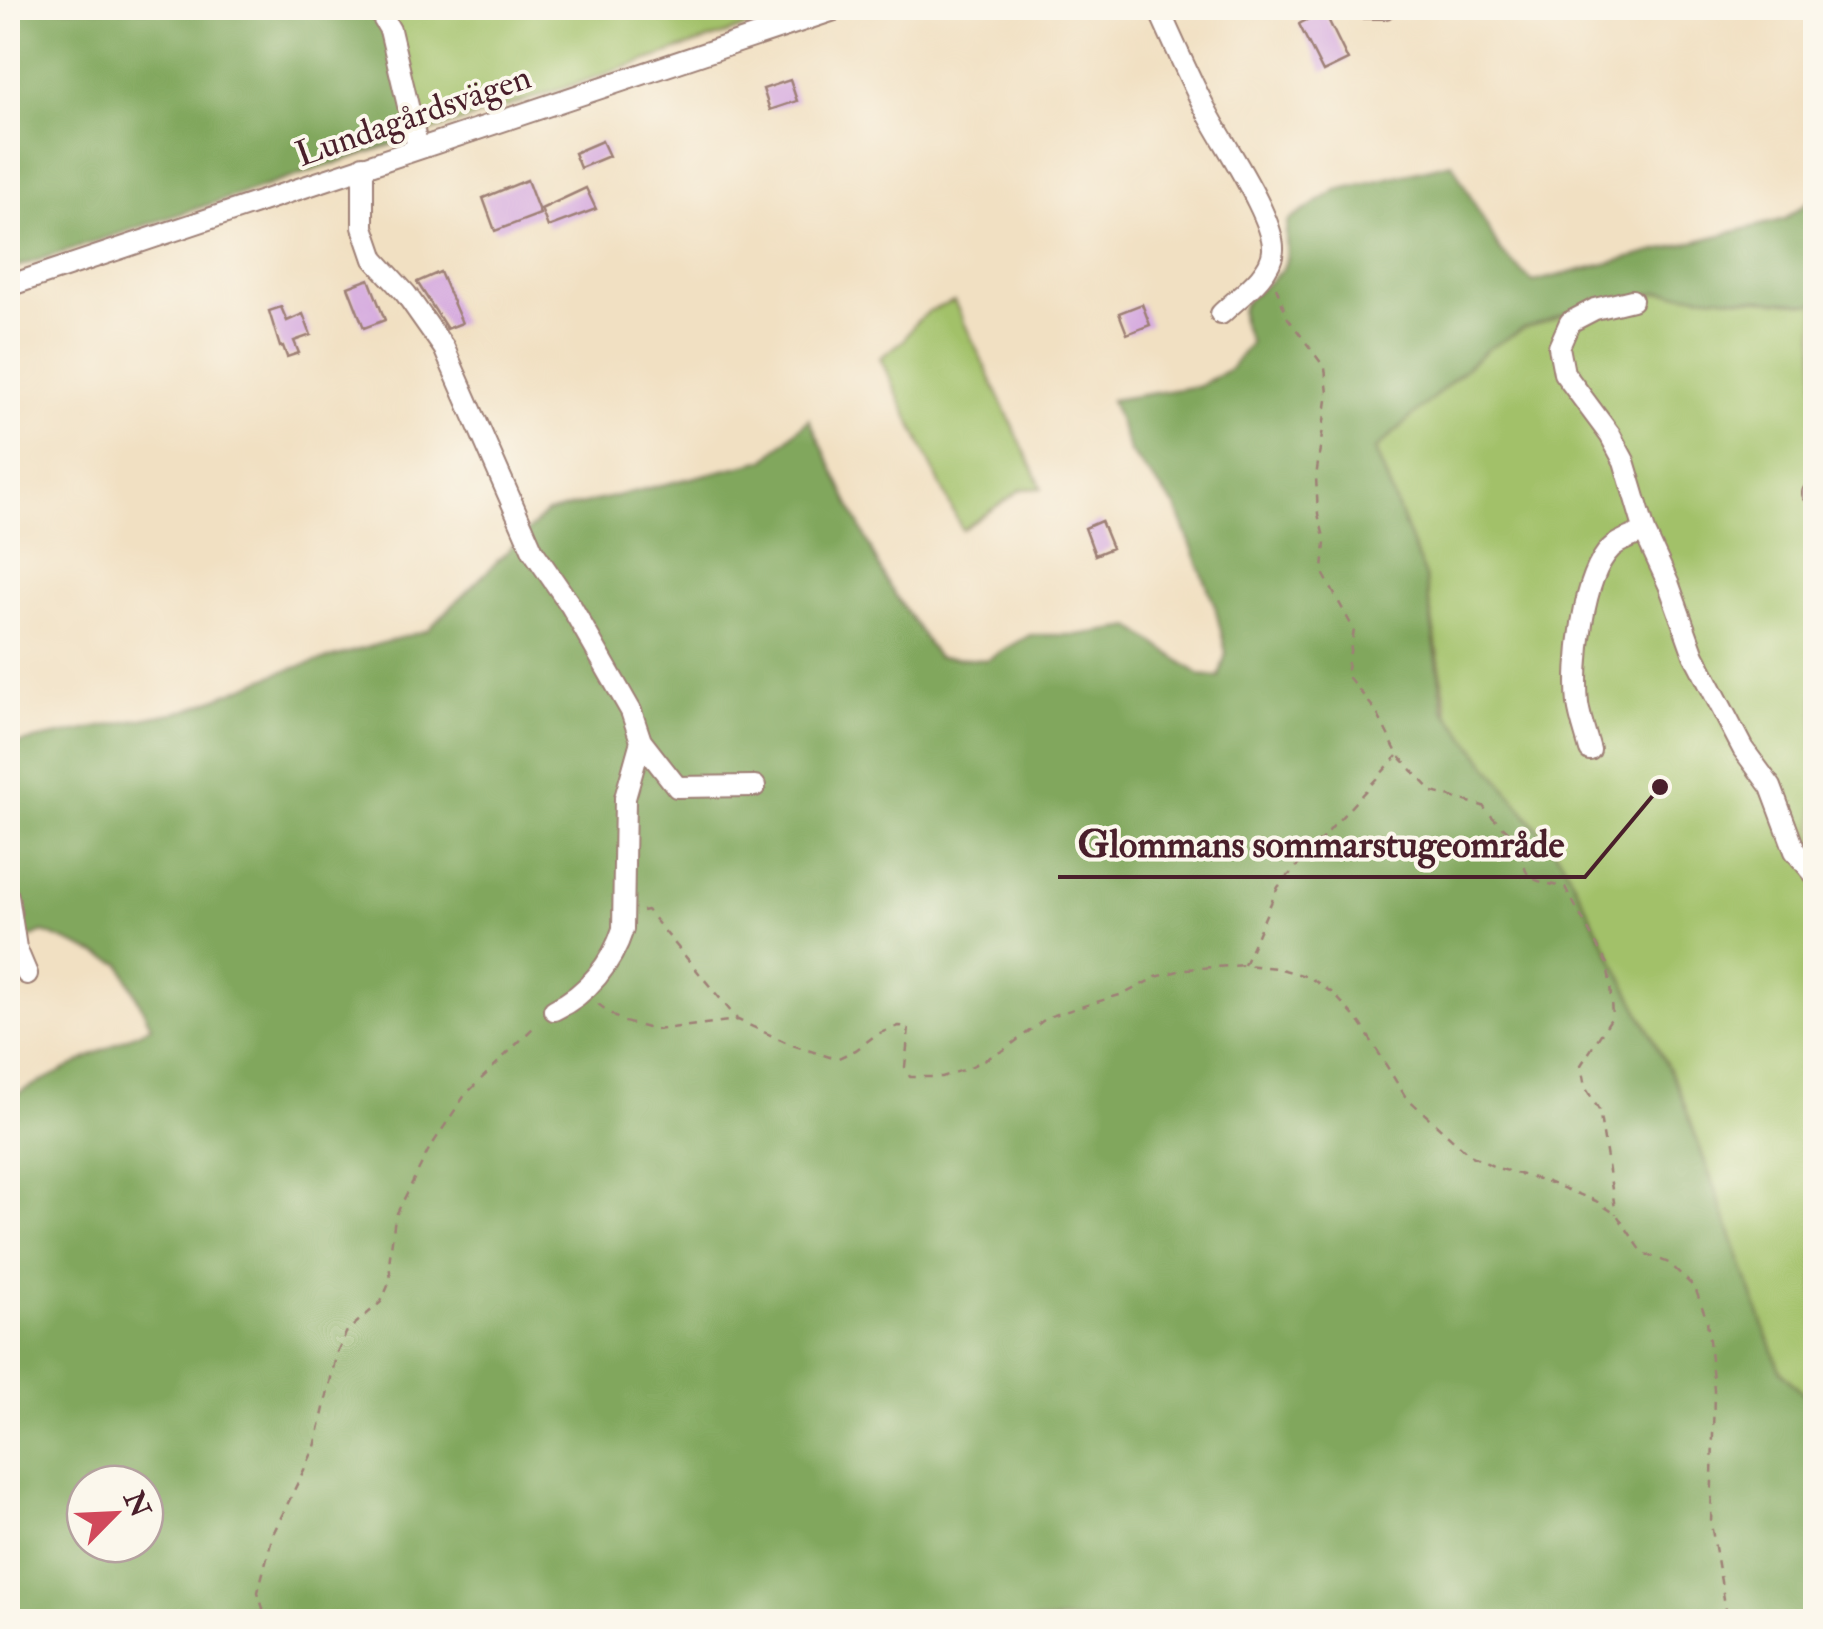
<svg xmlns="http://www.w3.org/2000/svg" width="1823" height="1629" font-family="'IM FELL Double Pica',serif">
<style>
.green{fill:#a2c169;stroke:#76704a;stroke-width:2.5}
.forest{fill:#81a75d;stroke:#666344;stroke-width:2.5;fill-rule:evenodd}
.building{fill:#d6abdf}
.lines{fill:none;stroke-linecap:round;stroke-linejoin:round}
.minor-casing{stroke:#9e8076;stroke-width:24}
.path{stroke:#9e8076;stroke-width:2.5;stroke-dasharray:8 8;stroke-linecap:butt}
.minor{stroke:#fff;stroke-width:20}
.labels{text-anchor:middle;stroke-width:8;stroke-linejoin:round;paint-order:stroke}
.street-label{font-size:35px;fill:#4a1f2b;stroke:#fbf7ec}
.leader{fill:none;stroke:#4a1f2b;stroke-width:4}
.callout-dot{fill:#4a1f2b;stroke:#fbf7ec;stroke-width:4}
.callout-label{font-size:38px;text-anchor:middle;font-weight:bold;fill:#4a1f2b;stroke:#fbf7ec;stroke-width:8;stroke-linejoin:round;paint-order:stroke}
</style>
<rect width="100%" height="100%" fill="#fbf7ec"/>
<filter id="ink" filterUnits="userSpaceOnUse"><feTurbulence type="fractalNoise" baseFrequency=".01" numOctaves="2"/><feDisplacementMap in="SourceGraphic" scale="20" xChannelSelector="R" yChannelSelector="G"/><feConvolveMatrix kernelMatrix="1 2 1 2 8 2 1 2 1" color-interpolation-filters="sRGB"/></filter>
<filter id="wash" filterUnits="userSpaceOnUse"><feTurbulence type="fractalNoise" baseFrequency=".0048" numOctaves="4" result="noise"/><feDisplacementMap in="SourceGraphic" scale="40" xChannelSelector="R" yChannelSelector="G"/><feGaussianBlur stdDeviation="2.25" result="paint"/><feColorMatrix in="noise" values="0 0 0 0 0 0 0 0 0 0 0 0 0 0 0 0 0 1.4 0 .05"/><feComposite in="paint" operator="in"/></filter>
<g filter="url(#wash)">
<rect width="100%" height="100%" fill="#f1e0c2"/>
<path class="green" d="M375,8h429l-382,127z
M1661,292l150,12 4,-3v1104l-35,-34 -102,-284 -116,-227 -114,-146 -23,-137 -50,-127c36,-32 71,-70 110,-99 50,-37 117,-46 176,-59z
M954,301l88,187 -20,1 -60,41 -82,-172 24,-18 11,-17 14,-12z"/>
<path class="forest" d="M8,8h367l47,127 -414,135z
M1452,163l49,89 32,30 252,-63 30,-23 1,105 -5,3 -150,-12 -89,20 -49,17 -37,21 -111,100 50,127 19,132 118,151 116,227 102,284 35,34v216h-1807v-523l143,-72 -30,-62 -77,-32 -36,14v-201l180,-35 93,-38 147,-42 118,-117 219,-53 44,-41 78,164 50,74 50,3 43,-25h47l55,-8 68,48 19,2 7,-24 -11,-47 -39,-99 -46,-55 -19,-52 87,-14 32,-17 20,-26c-18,-41 -8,-37 22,-64 1,-2 10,-9 11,-11 8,-15 -1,-32 5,-47l49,-31zM85,1484h60v60h-60z"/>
<g id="blocks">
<path class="building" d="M1324,11l24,49 -25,12 -24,-48z
M790,80l7,21 -27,9 -7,-21z
M602,141l7,15 -29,12 -6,-15z
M527,180l13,34 -45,17 -12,-33z
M586,188l10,21 -48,18 -7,-18z
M440,272l22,51 -15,6 -30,-47z
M369,279l16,41 -21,8 -16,-41z
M1142,304l8,21 -23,9 -8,-21z
M281,307l6,14 16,-7 8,21 -17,6 5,12 -12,4 -4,-11 -3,1 -11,-36z
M1101,521l11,27 -17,7 -10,-27z"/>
</g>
</g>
<g filter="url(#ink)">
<use href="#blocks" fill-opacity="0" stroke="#9e8076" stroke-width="2.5"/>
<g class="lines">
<defs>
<path id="minor" d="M377,8l13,22 28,118
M1158,8c16,35 31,70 49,104 16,31 68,107 66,138 -1,25 -36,48 -52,64
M1348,8h37
M363,166v61l11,32 32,35 38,54 89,203 38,55 60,105 10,30 36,46 78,-1
M8,286l832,-278
M1632,300l-37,9 -25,13 -11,25 5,26 46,62 14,26 22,74 23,50 25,70 49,94 28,38 24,64 21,25
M1813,493l3,-1
M1590,750c-4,-15 -10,-31 -12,-46 -4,-38 4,-127 33,-156 8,-8 24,-12 34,-17
M8,896l8,52 11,26
M554,1010c34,-16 58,-47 69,-81l2,-131 16,-57"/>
</defs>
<use href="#minor" class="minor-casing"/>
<path class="path" d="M1276,287l11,30 38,51 3,25 -12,84 2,37 7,27 -2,32 31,57 -8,44 30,37 22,44 35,37 50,14c9,13 18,18 29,29 26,26 -10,43 53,52l42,77 3,18 2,35 -31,48 4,22 14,23 17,104
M642,911l5,-1 90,109
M1244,965l34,-78 119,-131
M598,1004l23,17 34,9 83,-10 54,25 44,14 20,-9 21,-16 22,-8 10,1 -4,40 5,10h32l24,-8 38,-19 44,-33 78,-24 30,-16 30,-8 58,-4 33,3 32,9 25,17 27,30 44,72 65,59 27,13 48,13 51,20 21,14 26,38 26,10 26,25 12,32 7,70 -3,134 17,98
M274,1622l-10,-10 -6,-20 15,-58 42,-87 22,-95 10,-21 34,-29 10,-23 -2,-15 6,-47 33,-66 37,-56 73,-72"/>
<use href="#minor" class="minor"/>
</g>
</g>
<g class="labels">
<g class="street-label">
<text transform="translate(413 115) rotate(-19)" y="12">Lundagårdsvägen</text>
</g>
</g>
<path class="leader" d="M1660 787L1585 877H1058"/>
<circle class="callout-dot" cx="1660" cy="787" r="10"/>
<g class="callout-label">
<text x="1321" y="857">Glommans sommarstugeområde</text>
</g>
<rect width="1823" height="1629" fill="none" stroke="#fbf7ec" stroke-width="40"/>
<g transform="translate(115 1514) rotate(66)"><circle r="48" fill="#fbf7ec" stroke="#b4a19f" stroke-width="2.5"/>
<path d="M0-8L18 38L0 25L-18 38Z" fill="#d1495b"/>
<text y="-15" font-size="28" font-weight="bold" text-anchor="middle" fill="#4a1f2b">N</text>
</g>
</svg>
